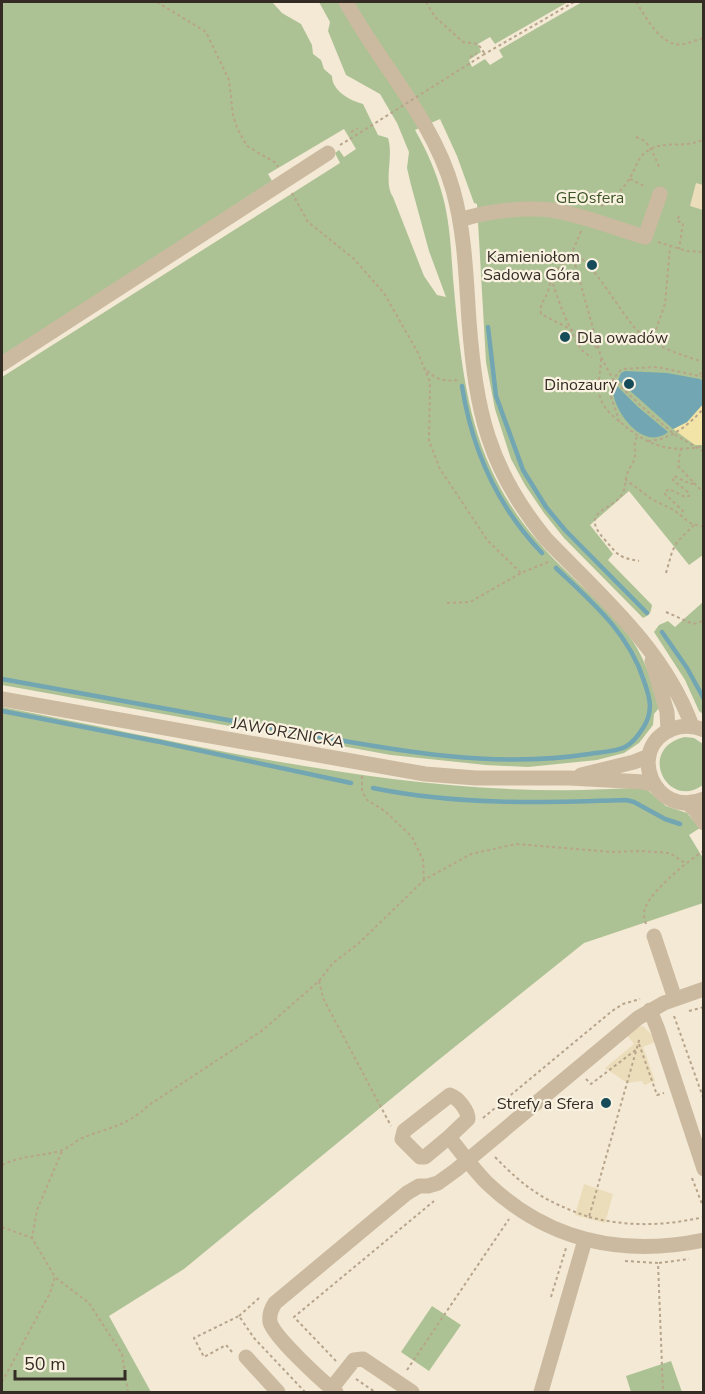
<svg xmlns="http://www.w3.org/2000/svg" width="705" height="1394" font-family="'Nunito Sans',sans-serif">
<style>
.green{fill:#adc294}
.sand{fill:#f2e3a7}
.plaza{fill:#ecddba}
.water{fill:#72a6b2}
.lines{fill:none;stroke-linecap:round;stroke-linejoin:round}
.stream{stroke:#72a6b2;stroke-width:4.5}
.path{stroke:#b7a48a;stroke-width:2;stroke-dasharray:3 3;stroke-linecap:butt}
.minor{stroke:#cbbaa0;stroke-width:15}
.path-bridge{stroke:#b7a48a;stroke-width:2;stroke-dasharray:3 3;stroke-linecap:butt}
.poi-dot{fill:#164c59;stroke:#faf2e1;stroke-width:2}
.labels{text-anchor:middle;stroke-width:4.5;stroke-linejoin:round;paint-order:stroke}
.park-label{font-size:16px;fill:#3d5526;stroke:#faf2e1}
.poi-label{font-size:16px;fill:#342b24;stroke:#faf2e1;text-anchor:end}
.street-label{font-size:16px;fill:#342b24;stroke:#faf2e1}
</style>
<rect width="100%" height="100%" fill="#f3e9d5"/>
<path class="green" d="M2,2h270l10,11 19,11 11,21 1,9 8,6 3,9 8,7c0,15 19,25 31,28l15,31 10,3c6,19 -5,44 5,59l31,79 13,19 9,2 -17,-46 -18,-66 -4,-17 2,-16 -12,-29 -17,-29 -34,-19 -18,-44 2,-9 -11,-20h249l-73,42 -5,-7 -12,7 3,8 -12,8 3,7 13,-8 5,6 13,-8 -4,-7 83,-48h121v553l-14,10 -60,-74 -39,34 23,29 -5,6 44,45c-1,7 -2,10 -9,13l-79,-80 -20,-25 -19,-28 -14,-26 -16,-50 -9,-47 -9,-158 -3,-1 -17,-47 -17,-37 -25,11c12,21 22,44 28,67 7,27 8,54 10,81 6,65 11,132 38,191 17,38 43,71 72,99 23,23 50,45 69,72 13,19 22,46 27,68l-5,6 -1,11 -14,18 -15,10 -27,7 -69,7 -42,-2 -95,-10 -389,-70v-308l338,-214 -5,-10 4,-3 5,7 12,-8 -12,-20 -76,45 4,7 -270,175z
M703,602v112l-4,-3 -14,-31 -31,-48 5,-7 9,-4 7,6z
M2,707c211,41 425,97 642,80l22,19 21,7 13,15 -11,7 14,23v45l-119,40 -148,119 -252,207 -75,47 42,76h-149z
M685,737l9,1 9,6v41c-36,26 -67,-37 -18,-48z
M432,1306l29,19 -32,46 -28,-19z
M671,1361l11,31h-51l-5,-16z"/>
<path class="sand" d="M703,404v41h-8l-22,-16 14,-7z"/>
<path class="plaza" d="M696,183l7,2v25l-13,-4z
M643,1026l9,9 3,7 -12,5 12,34 -11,4 -2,-4 -15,2 -22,-15 29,-24 -7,-9 8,-7z
M584,1184l29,10 -8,29 -30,-8z"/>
<path class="water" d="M625,371l42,2 33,6 3,2v23l-16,18 -14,7 -55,-49 3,-7z
M615,384l23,23 30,25c-28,23 -63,-34 -53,-48z"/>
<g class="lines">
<path class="stream" d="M488,327l8,69 27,74 23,37 19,23 82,83
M462,386c10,64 35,120 80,167
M662,632l25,36 17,31
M2,679c93,17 187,34 281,51 100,18 205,40 306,24 11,-2 26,-2 36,-7 8,-4 13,-11 18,-19 11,-17 7,-30 1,-47 -15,-48 -53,-80 -88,-113
M2,711l158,31 191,41
M373,788c82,17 169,15 253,12l8,2 31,17 15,5"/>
<path class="path" d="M157,2l49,30 23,48 4,35 4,13 10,18 29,17 2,4
M426,2l9,15 28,25 15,2 7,10
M636,2c9,13 21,38 39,42 9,2 20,-4 29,-6
M483,55l91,-53
M470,57l7,-4
M351,132l7,-4
M636,137c14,4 18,18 23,30
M340,145l10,-6
M630,179l16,8
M292,193l16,29 45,36 31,35 34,60 12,29 -1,59 11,28 48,72 33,32
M601,206c11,-6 20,-15 27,-25 8,-11 9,-25 21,-31 16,-10 38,-1 55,-11
M679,216l-2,5 6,2 -4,26
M581,231l-9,22 29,104 12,22 26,25 35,30 30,18
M658,242l29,9 17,1
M572,253c21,6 49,63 68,80 17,14 43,23 64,29
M573,256c-16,11 -20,16 -25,35 -3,9 -9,13 -7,23l35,18 23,17
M552,278c2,15 21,59 29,71 3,4 7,6 11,8
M652,341l13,-37 5,-57
M601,359c0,13 -5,29 0,41 4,9 11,16 18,21 26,23 49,33 85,25
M427,371c11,10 18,10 33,9
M700,375l4,-10
M619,422c-5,-25 -19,-32 3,-53l35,-2 47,10
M637,437c-5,8 0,14 -3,23 -1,4 -5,8 -6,12 -3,6 -2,12 -4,18 -7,22 -48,18 -19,50 14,16 13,17 34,21
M648,441c23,-1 42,-17 56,-33
M681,448l-3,18 16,17 -3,1 -17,-8 -1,4 16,13v3l-4,1 -16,-8 -5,4 19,18 -2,5
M625,479l28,21 21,10 16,13 14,4
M694,483l10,10
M666,573l6,-21 5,-10 17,-17
M447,603l23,-1 51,-29 27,-11
M666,612l27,12 11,-3
M362,776v15l5,9 18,11 27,26 11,23 1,20
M646,924c-2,-6 -3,-12 0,-18 7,-16 42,-46 58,-55
M319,981l4,17 68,128
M689,1011l15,-4
M674,1016l30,84
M639,1044l18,51 7,-2
M586,1079l5,5 46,-35
M483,1118l129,-107 11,-7 17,-5
M495,1157c32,33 51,45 94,60l51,-180
M2,1165c18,-9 38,-9 58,-14 7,-2 13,-8 20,-12 28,-12 44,-11 69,-34l114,-75 56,-49 14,-18 26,-20 65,-63 47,-26 45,-10 95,8 30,-1 29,2 15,10
M692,1178l12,31
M589,1217c40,10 75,9 115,0
M2,1227l30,11
M625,1261l33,2 5,129
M659,1263l30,-4
M56,1278l33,25 33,51 6,38
M551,1297l15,-49
M239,1316l20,-18
M232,1352l-6,-7 -22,12 -10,-19 45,-22 15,22 51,54
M336,1361l-42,-44 140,-116
M407,1370l102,-151
M356,1379l19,13
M2,1382l48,-89 5,-16 -23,-39 5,-28 25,-59"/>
<path class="minor" d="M346,2c35,64 87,117 107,188 12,43 13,87 16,131 7,90 19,147 77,218 55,57 118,110 146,187
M460,220c27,-9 63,-13 91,-10 32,5 63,18 94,27l15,-43
M2,364l326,-211
M652,661l15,51 1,19
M2,699l423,75 51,4h93l75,4 10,3
M704,730c-11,-5 -21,-5 -32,-1 -47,19 -18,91 32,70
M581,775l53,-13 15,-6
M687,803l8,7 9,13
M654,936l21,63
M650,1010l8,20 46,139
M449,1137l-24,20h-5l-18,-18 2,-8 46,-36c8,3 18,15 18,24l-19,18c12,15 24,32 38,46 61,58 136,74 217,57
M246,1357l32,35
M331,1389l23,-29 9,-1 49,33
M336,1392c-14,-11 -62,-55 -66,-70 -1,-7 1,-13 5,-19l132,-110 12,-7h9l10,-3 18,-13 182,-152 26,-15 40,-14
M541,1392l44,-152"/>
<path class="path-bridge" d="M350,139l133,-84"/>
</g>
<g class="poi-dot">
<circle cx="592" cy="265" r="6"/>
<circle cx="565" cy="337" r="6"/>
<circle cx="629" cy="384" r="6"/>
<circle cx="606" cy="1103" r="6"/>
</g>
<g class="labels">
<g class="park-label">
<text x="590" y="203">GEOsfera</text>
</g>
<g class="poi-label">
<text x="580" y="262">Kamieniołom<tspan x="580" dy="18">Sadowa Góra</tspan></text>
<text x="577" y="343" text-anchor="start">Dla owadów</text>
<text x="617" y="390">Dinozaury</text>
<text x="594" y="1109">Strefy a Sfera</text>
</g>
<g class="street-label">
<text transform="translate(288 732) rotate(10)" y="6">JAWORZNICKA</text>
</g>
</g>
<rect width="705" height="1394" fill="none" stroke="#342b24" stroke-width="6"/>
<path d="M15 1370v9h110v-9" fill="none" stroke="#342b24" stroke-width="3"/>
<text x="24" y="1370" font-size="18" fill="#342b24" stroke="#faf2e1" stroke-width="4.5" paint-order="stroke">50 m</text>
</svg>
